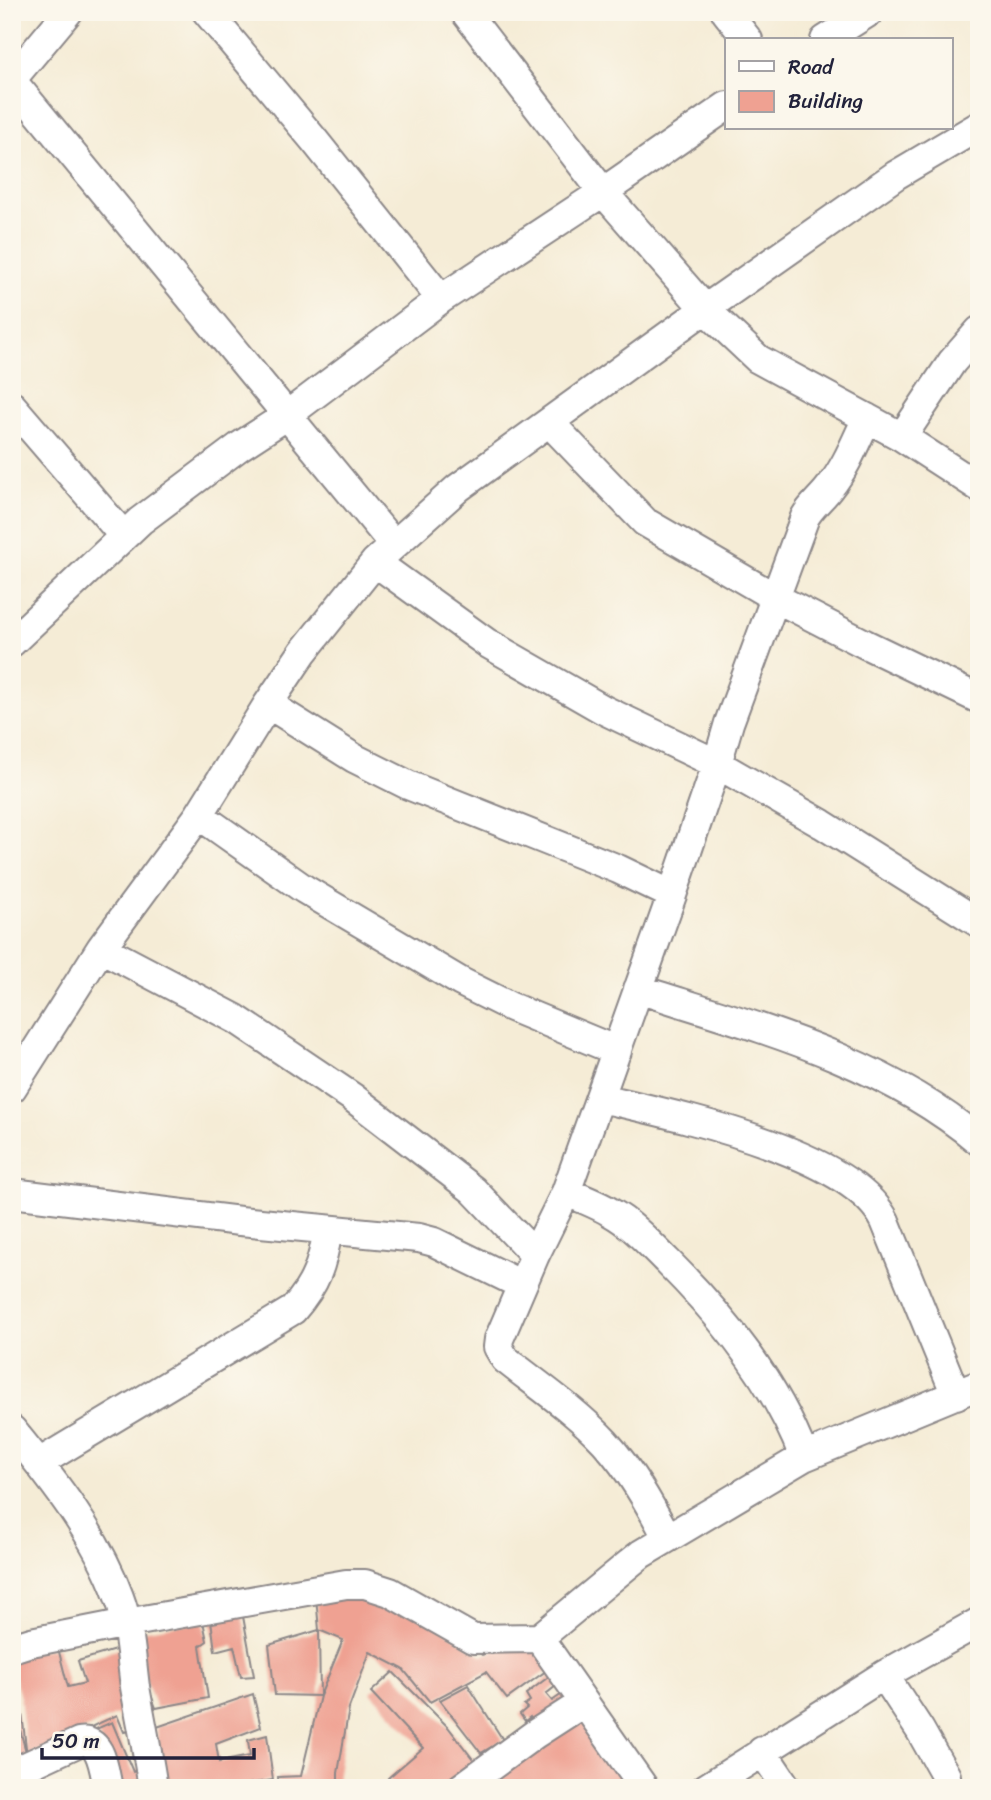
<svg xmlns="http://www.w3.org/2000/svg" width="991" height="1800" font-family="Sriracha,sans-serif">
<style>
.building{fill:#efa192;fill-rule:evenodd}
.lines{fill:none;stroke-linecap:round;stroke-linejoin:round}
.street-casing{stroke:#8c8788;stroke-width:32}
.street{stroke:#fff;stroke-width:28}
</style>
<rect width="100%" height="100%" fill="#fbf7ec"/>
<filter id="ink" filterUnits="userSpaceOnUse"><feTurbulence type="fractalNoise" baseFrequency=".0143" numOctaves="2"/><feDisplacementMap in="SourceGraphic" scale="14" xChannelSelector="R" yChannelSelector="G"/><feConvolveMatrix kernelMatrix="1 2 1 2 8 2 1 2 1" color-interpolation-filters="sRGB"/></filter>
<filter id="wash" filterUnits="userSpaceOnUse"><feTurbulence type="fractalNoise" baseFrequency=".00686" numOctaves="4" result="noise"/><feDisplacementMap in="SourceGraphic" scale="28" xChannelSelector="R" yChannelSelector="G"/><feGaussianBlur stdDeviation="1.57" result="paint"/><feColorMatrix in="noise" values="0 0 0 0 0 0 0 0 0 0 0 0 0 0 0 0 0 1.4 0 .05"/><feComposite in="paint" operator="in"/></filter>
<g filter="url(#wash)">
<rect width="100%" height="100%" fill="#f5ecd6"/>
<g id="blocks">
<path class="building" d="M366,1589l73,38 43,28 49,-16 19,29 -43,31 -21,-27 -56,30 -27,-33 -33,-17 -21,56 -11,65v15h-59l-1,-11 23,-1 19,-80 -45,-1 -6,-50 50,-15 -3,-33zM319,1630l24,10 -23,56z
M242,1611l12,65 -13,1 -7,-31 -19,5 -4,-31z
M203,1621l4,20 -7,5 8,52 -52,10 -12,-32 -4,-45z
M58,1648l10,39 17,-4 -7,-22 44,-13 17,81 -15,3 -7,-17 -90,41 -7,-59 -8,-27v-16z
M393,1672l55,55 31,40 -30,21h-55l-6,-10 35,-30 -52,-56z
M555,1672l6,10 -15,12 6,7 16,-11 7,12 -39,26 -6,-11 -5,4 -5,-7 7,-6 -3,-3 6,-4 -4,-7z
M468,1685l35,55 -22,13 -41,-53z
M253,1694l8,33 -45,17 3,18 31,-6 -2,-16 19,-5 6,45 -50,8h-57l-7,-27 -2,-34z
M12,1700l15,56 -15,6z
M582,1714l51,74h-151z
M112,1722l21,50 15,-6 4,22h-34l-22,-59z"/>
</g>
</g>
<g filter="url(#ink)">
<use href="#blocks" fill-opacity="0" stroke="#8c8788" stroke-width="2"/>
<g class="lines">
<defs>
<path id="street" d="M207,12l107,128 127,159
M465,12l138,180 102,117 53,50 144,78 77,50
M726,12l22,28
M825,40l44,-28
M12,79l56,-67
M12,81l382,464
M12,406l111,129
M549,422l96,100 129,75 91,47 114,55
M902,437l50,-75 27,-31
M375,562l112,81 117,67 113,54 105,60 157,99
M12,642l128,-121 100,-75 46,-30 155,-117 162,-107 124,-86
M268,704l86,54 54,27 210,84 54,26
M199,815l105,74 157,93 50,25 106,44
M101,948l135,71 116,78 121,93 62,65
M638,989c118,38 244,70 341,152
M12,1088l89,-140 98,-133 69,-111 35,-52 72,-90 83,-74 247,-179 191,-134 83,-49
M601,1098c72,17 250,53 284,123l71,174
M566,1192c15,6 31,12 44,20 22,12 39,31 57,49 56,56 109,121 137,196
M12,1193l228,28 179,17 15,4 88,43
M12,1430c41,50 85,106 107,167 11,29 12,60 16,90 6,34 13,67 18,101
M39,1463l254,-153c24,-27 29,-46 35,-80
M667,1537c-18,-34 -36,-66 -62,-95 -29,-31 -66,-56 -100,-83l-7,-12 1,-8 36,-84 31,-63 106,-297 45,-131 12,-41 76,-206c7,-12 17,-19 25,-30 16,-20 26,-46 37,-69
M539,1638l105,150
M12,1648l19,-6 96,-19 219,-39h19l25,8 83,47 66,-1 102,-84 163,-97 175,-72
M884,1675l36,55 26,46
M762,1751l25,37
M12,1773l67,-31c23,-5 25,29 29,46
M461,1788l74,-54 48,-31
M706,1788l178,-113 95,-53"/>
</defs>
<use href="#street" class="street-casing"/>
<use href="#street" class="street"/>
</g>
</g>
<rect width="991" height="1800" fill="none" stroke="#fbf7ec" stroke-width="42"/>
<rect x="725" y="38" width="228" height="91" fill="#fbf7ec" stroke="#a4a2a5" stroke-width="2"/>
<rect x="739" y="61" width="35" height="10" fill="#ffffff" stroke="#a4a2a5" stroke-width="2"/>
<text x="788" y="74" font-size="21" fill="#22223b">Road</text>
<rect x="739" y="91" width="35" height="21" fill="#efa192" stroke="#a4a2a5" stroke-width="2"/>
<text x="788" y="108" font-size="21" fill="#22223b">Building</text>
<path d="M42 1748v10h212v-10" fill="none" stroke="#22223b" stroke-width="3.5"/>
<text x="52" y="1748" font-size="21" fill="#22223b" stroke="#fbf7ec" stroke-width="5" paint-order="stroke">50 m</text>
</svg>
